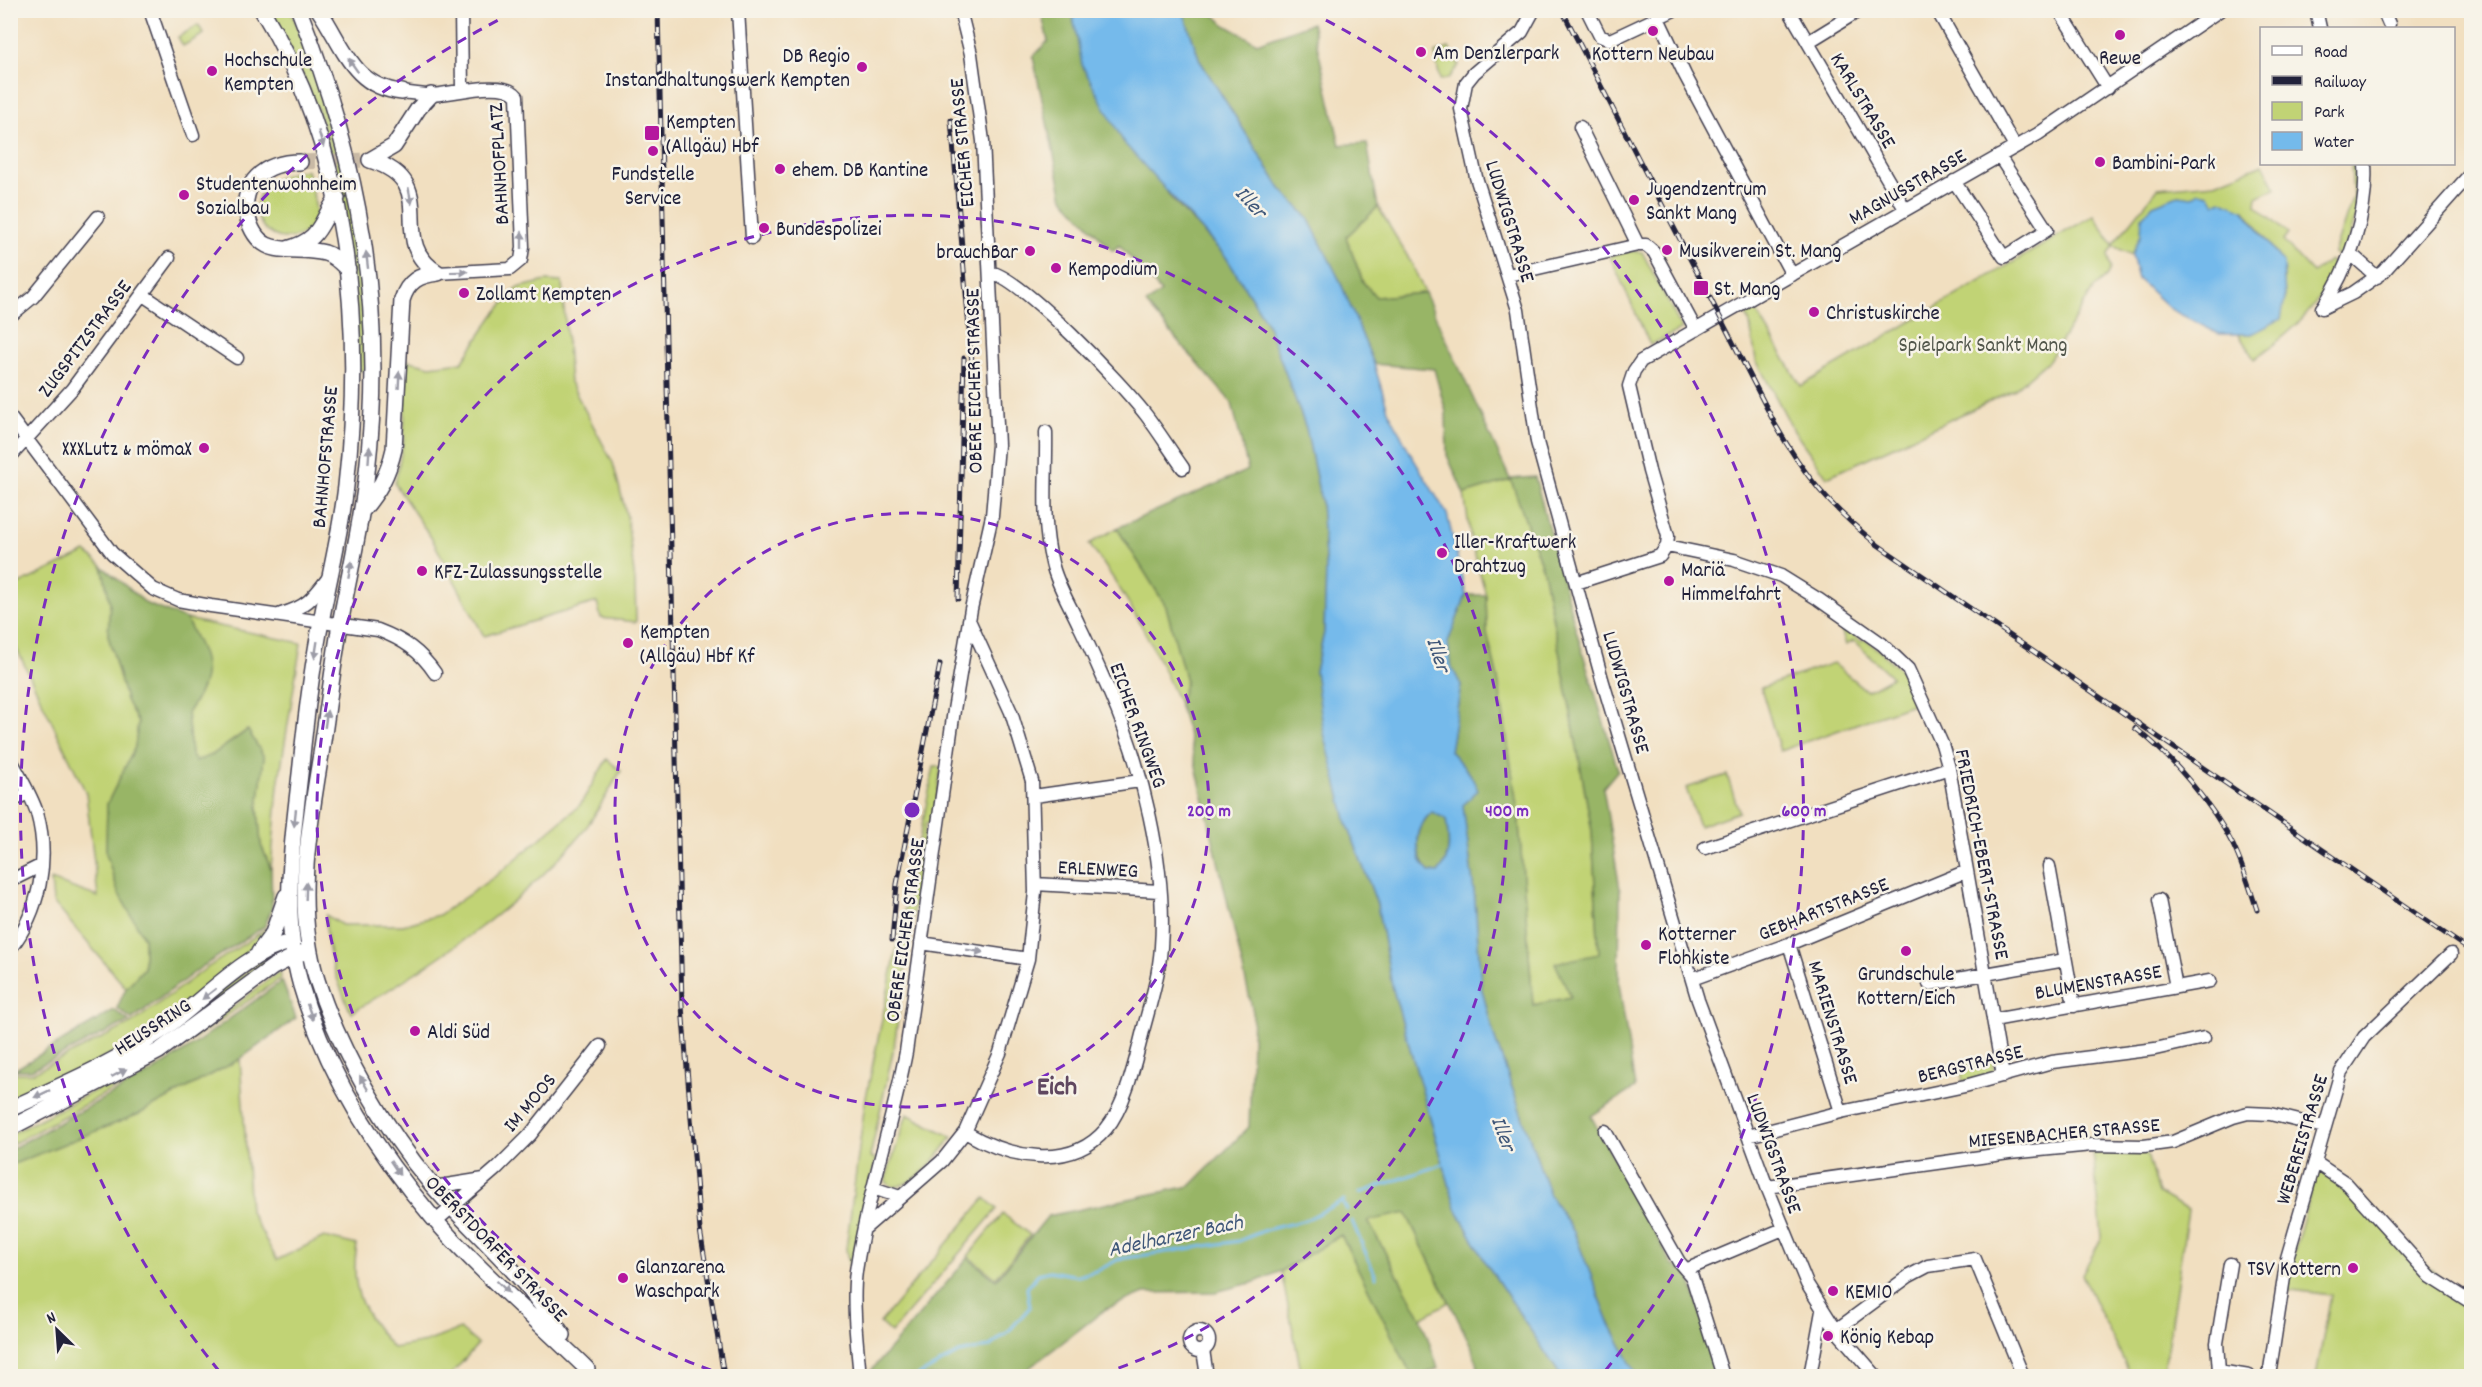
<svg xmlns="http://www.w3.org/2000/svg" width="2482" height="1387" font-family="Dekko,sans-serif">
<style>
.green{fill:#c1d375;stroke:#727a58;stroke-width:1.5}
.forest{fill:#98b566;stroke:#5d6c50;stroke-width:1.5}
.water{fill:#74baeb;stroke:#4b6e93;stroke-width:1.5;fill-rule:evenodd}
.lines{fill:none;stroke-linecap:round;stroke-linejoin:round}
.stream{stroke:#74baeb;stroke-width:3}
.major-tunnel{stroke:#c8b9a5;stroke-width:15;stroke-dasharray:15 8;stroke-linecap:butt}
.minor-casing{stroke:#413e4f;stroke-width:15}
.major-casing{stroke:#413e4f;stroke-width:18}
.minor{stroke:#fff;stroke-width:12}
.major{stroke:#fff;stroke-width:15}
.rail-casing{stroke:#22223b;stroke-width:5}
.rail{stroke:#f7f3e8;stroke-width:3;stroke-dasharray:9;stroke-linecap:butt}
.oneway{fill:#9c9ca7}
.ring{fill:none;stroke:#7b2cbf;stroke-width:3;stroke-dasharray:10 8}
.poi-dot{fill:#b5179e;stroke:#f7f3e8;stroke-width:2}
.labels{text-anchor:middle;stroke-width:5;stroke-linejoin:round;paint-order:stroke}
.poi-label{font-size:21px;fill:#22223b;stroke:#f7f3e8;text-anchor:start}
.street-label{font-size:21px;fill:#22223b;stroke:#f7f3e8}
.park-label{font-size:21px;fill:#52574c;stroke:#f7f3e8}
.water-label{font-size:22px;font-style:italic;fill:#3f5779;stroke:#f7f3e8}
.district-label{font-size:27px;font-weight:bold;fill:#604860;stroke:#f7f3e8}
.centre{fill:#7b2cbf;stroke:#f7f3e8;stroke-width:3}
.ring-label{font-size:18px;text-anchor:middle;font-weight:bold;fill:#7b2cbf;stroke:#f7f3e8;stroke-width:5;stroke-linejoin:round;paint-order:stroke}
</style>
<rect width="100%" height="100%" fill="#f7f3e8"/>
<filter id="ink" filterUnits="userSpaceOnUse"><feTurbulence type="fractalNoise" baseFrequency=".0167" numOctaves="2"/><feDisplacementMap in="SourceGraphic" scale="12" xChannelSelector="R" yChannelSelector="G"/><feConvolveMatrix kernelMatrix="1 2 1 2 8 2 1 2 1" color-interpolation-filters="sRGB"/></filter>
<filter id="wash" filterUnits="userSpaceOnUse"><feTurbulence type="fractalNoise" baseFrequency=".008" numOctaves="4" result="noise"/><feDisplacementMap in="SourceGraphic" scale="24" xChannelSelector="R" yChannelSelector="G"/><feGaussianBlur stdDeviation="1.35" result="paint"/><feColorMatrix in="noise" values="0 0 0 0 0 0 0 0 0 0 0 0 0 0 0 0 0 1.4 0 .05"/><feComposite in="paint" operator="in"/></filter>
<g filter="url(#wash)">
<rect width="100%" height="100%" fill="#f1dfc0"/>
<path class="green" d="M272,11h19c21,50 42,101 54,155 16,67 18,136 23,204l-10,1 -21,-194 -19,-67z
M198,25l6,9 -21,12 -5,-9z
M1449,48l10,17 -10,13 -9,2 -5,-27z
M2263,164l13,24 -19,9 -1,8 32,29 -5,7 30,32 16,-13 9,7c-24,45 -43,63 -84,92l-16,-26 14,1 33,-35 -2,-36 -38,-53 -67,-15 -35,22 -2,18 -9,20 -19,-9 -5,8 2,14 -3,8 -13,12 -45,72 -35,30 -187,87 -33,-46 -38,-71 -6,-36 -6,-15 8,-5 49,82 293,-171 19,30 45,-57 57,-5z
M2351,164h8c3,34 -4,63 -18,94l-7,-5 19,-57z
M307,170c3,13 8,28 9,41 0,10 -4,19 -13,23 -45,23 -78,-55 4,-64z
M1378,207l33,55 14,31 -49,4 -13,-15 -17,-45z
M1629,251l13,1 40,77 -32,16 -40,-89z
M546,281l16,1 8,100 43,81 14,54 8,65 1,40 -35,-4 -4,-16 -113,34 -52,-97 -37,-55 9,-46 2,-78 24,6 32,-4 31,-46 24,-28z
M1511,479l32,91 24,121 25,140 7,124 -43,8 15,34 -38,8 -15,-193 -20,-133 -11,-46 -1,-38 -15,-55 -7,-46z
M1117,528l49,78 20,75 -7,23c-25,-58 -52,-110 -90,-160z
M86,552l16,14 8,36 -2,33 18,65 12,23 -3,24 -28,57 -1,49 12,39 26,46v30l-18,20 -73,-86 -2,-22 47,17 -12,-104 -75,-156v-49z
M186,619l115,24 -23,143 -7,83 -10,-24 -3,-37 6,-51 -17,-27 -35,25 -16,7 -5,-7 -4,-42c29,-39 19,-53 -1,-94z
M1839,622l22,19 5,-2 37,33 15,30 -138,49 -19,-63 72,-25 34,28 25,-14 -38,-36 -8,4z
M607,759l14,12c-13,20 -24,43 -39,62 -62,74 -148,130 -231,180 -14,-32 -26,-63 -25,-98l16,10h61l36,-10 58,-40 83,-70z
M934,767h7l-7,56h-8l-32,224 -24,110 6,2 -26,113 -4,-23 19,-147z
M1727,775l12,37 -40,14 -13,-38z
M266,929l3,4 -17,20 -93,72 -45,29 -103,50 -1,-31h22l100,-50 73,-54z
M275,951l2,6 -121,89 -145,75v-7l231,-139z
M280,971l1,7 -131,91 -139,76v-11l151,-78 39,-25z
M240,1059l10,152 27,49 47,-23 33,8c-8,46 7,70 36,103l33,-6 34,-13 18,15 -28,32h-439v-211l128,-51z
M1992,1059l2,12 -4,6 -27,5 -3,-17z
M907,1114l45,23c-14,19 -34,48 -59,50l-7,-5v-4z
M2146,1151l12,42 30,17 -25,166h-32l-49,-102 20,-37 -9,-84z
M2317,1168l28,19 36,37 90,82v70h-155l15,-81 -47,-6z
M985,1198l12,11 -106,124 -11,-10z
M1406,1213l43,89 -28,16 -53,-97z
M1003,1214l27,21 -34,43 -28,-22z
M1341,1235l71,141h-110l-21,-105z"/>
<path class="forest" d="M1041,11h31l2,13 96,173 56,60 41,66 39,105 15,73 5,69 -2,63 -9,38 32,152 30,81 15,82 64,222 30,55 75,113h-80l-9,-28 -66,-135 -38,8 53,97 17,50 -17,8h-9l-71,-141 -60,36 -26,11 -40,10 -71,1 -38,16 -86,66 -150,1v-4l98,-114 28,22 52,-64 142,-30 59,-59 4,-115 -64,-276 -10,-32 7,-23 -20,-75 -49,-78 131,-58 -16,-67 -86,-99 15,-12 -42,-47 -6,6 -50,-53 -30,-141 15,-16z
M1183,11h27l15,14 32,18 55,-20 28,122 27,-2 11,64 -32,30 17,45 13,15 49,-4 85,186 25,-2 41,153 42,140 -15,18 17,101 -1,94 16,105 -44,28 81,148 18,13 29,99h-82l-27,-52 -36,-92 -24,-36 -56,-160 -13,-50 -6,-86 -12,-95 7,-31 -20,-23 11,-66 -11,-21 -2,-22 18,-47h20l1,38 11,46 20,133 15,193 38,-8 -16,-34 44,-9 -7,-123 -25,-140 -24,-121 -32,-90 -47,14 -17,-39 -1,-43 -12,-43 -60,-5 -35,-85 -31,-61 -27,-29 -81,-128z
M102,566l45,38 39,15c21,42 30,53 1,94l4,42 5,6 16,-6 36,-25 16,27 -6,51 3,37 10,24 1,39 -7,18 -62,40 -71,53 -15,-11 9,-20 18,-20v-30l-26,-46 -12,-39 1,-49 28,-57 3,-24 -12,-23 -18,-65 2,-33z
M1432,812l14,7c3,20 6,38 -8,54l-9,-1c-16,-17 -14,-45 3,-60z
M282,981l14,37 -56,41 -101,55 -128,51v-16l141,-77 37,-24z
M114,1010l15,11 -98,49h-17z"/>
<path class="water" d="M1072,11h111l17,50 81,128 27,29 31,61 35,85 14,46 25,48 34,56 19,81 -18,47 2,22 11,21 -11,66 20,23 8,16 -15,15 12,95 6,86 13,50 56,160 24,36 36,92 27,52h-76l-75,-113 -30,-55 -64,-222 -15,-82 -30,-81 -23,-90 -9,-62 9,-38 2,-63 -5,-69 -15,-73 -39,-105 -41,-66 -102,-114 -42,-78zM1432,812l14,7c3,20 6,39 -8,54l-9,-1c-16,-16 -15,-45 3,-60z
M2199,192l9,2 7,9 6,-3 23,10 39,53 2,36 -4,20 -29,15h-33l-49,-25 -32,-30 -6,-24 9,-20 1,-18 11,-12 25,-10 14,2z"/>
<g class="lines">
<path class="stream" d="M1360,1193l86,-30
M1342,1201l5,9
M1352,1221l24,56
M917,1376l42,-23 30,-6 19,-15 22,-25 -3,-19 11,-14 12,-3 28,5 21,-6 20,-11 120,-18 26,-11 41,-10 38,-20"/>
</g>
</g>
<g filter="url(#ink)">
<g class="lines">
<path class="major-tunnel" d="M300,162l70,-2"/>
<defs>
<path id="minor" d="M150,10l43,125
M461,10l1,80
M738,10l14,228
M1534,10l-12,22 -48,41 -8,10 -5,26 15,68 42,133 19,132 65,237 96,321 69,187 40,97 29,46 40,46
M1587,10l13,26 10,4 64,-30
M1789,10l116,199
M1937,10l78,137
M2059,10l49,78
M2316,10l4,18
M2383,10l6,14
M1658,18l27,57 107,200
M1808,42l52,-32
M402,92c9,1 19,3 28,3 20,0 73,-17 87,1l6,151 -2,13 -11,9 -72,4
M1580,127l58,118
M1954,181l50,76 43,-27 -48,-74
M2350,253l27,24
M990,272c32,6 133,113 156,143 13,17 24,35 37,53
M1508,275l130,-30h8l8,7 42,78
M143,295l94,63
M2323,307c27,-42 45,-93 42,-143
M2322,308l31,-15 30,-21 89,-100
M10,316l23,-19 65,-80
M10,417l102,136 41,36 25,11 33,6 167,24c26,10 42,21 57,43
M10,457l62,-68 97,-131
M1667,546l67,14 47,16 37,23 64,45 26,25 34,75 7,24 54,308
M1576,583l84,-27 7,-10 1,-10 -19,-65 -20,-85 5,-15 7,-10 397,-227 182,-124
M281,614c26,-7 32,-16 48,-37
M10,758c9,18 21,36 27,55 13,46 3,98 -27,136
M1034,796l106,-15
M10,802l18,-9
M1705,848l244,-80
M2049,866l25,140
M10,881l32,-16
M1035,884l124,7
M2159,900l17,87
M921,943l107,16
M1789,944l52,168
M1692,979l97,-35 178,-73
M1929,984l136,-24
M1993,1020l217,-39
M1605,1131l74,131 13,15 31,99
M965,1132c42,25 105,40 141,-3 20,-23 30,-72 38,-102 7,-26 15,-52 17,-80 6,-81 -19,-182 -52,-256 -10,-22 -19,-44 -30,-66 -9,-20 -22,-40 -27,-62 -11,-43 -5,-88 -6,-131
M1748,1136l93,-24 124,-26 87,-24 103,-13 49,-11
M2316,1163l30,20 85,94 41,26
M434,1187l50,-8
M1767,1187l242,-34 83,-8 52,1 29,-4 60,-25 15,-4 22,1 54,13
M873,1188l27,9
M436,1221l60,-52 34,-34 70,-89
M864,1229l78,-68 23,-29 35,-79 28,-94 7,-67 -3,-111 -21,-69 -42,-92
M2230,1264l-13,79 2,28 30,5
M1688,1269l95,-40
M1836,1330l73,-54 19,-10 47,-7 48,117
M1189 1341a10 10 0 1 1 20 0a10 10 0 1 1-20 0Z
M1203,1350l4,26
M860,1376c-3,-31 -8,-74 -4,-105 11,-74 36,-146 50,-219l48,-342 17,-101 21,-93 6,-71 -15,-304 -12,-87 -11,-44
M1810,1376l12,-65
M2269,1376l18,-118 54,-186 23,-35 87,-83"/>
<path id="major" d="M262,10c87,141 102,314 84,476 -5,44 -16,87 -24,131 -10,49 -16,98 -21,148 -8,74 -21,148 0,221 25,85 75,165 132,232 47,54 103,101 154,151
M299,10c60,153 87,298 68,462 -5,49 -17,98 -26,147 -8,45 -13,90 -20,135 -12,73 -27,154 -4,226 22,70 68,149 115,205 32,38 71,71 102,110 10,13 19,27 29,40
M319,10c25,37 34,77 83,82
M370,160c76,24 13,79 68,113
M370,160l24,-14 24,-37 13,-14
M300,162c-16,0 -31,3 -43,15 -9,9 -14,25 -10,38 12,48 45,29 78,38 10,3 16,10 23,17
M287,249c35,-9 32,-26 50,-51
M362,511c17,-20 26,-36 32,-62l8,-149c6,-19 17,-25 36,-27
M259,952l14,-19 13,-37
M10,1109c52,-24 105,-46 152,-79 39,-27 83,-78 129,-88
M10,1128l149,-77 114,-84 28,-14"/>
</defs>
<use href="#minor" class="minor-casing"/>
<use href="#major" class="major-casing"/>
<use href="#minor" class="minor"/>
<use href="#major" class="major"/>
<defs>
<path id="rail" d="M658,10l24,996 18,224 24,146
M1562,10l213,414c30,53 55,83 103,121l594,407
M951,120l22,254
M958,599l6,-241
M2135,728c36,27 78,77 98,117 10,21 17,43 24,65
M892,940l5,-56 43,-220"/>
</defs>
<use href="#rail" class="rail-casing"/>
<use href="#rail" class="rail"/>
</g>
<defs><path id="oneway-solid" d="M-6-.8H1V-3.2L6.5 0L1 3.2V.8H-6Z" transform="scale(1.5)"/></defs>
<g class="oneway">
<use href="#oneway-solid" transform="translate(353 65) rotate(-125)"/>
<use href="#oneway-solid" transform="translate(321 139) rotate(73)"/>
<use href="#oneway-solid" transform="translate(410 196) rotate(79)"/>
<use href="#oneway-solid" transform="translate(522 240) rotate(-90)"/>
<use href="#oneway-solid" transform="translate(367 260) rotate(-97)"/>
<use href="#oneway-solid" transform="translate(459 272) rotate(-2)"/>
<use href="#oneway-solid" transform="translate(399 380) rotate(-87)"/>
<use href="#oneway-solid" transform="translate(369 455) rotate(-86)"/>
<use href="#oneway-solid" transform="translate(350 569) rotate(-79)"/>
<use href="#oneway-solid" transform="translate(316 650) rotate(99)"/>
<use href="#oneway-solid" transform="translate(326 719) rotate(-82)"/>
<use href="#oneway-solid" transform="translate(295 818) rotate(96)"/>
<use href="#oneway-solid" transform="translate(306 891) rotate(-88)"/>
<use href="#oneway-solid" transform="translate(975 951) rotate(9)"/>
<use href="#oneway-solid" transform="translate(209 994) rotate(142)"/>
<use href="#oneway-solid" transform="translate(310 1012) rotate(70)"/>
<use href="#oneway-solid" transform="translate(119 1073) rotate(-28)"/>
<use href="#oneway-solid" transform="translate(364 1083) rotate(-120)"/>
<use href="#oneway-solid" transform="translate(42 1094) rotate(155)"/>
<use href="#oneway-solid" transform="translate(395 1168) rotate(56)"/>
<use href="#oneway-solid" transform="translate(503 1287) rotate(44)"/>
</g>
</g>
<g class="ring">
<circle cx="912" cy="810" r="297"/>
<path d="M728 1376A595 595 0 1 1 1096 1376"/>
<path d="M219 1371A892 892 0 0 1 514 12M1310 12A892 892 0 0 1 1605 1371"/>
</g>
<g class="poi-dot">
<circle cx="1653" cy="31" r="6"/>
<circle cx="2120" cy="35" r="6"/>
<circle cx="1421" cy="52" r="6"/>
<circle cx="862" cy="67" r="6"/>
<circle cx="212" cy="71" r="6"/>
<rect x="644" y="125" width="16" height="16" rx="3"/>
<circle cx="653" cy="151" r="6"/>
<circle cx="2100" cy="162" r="6"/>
<circle cx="780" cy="169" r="6"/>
<circle cx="184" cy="195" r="6"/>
<circle cx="1634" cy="200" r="6"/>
<circle cx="764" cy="228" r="6"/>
<circle cx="1667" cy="250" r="6"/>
<circle cx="1030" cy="251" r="6"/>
<circle cx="1056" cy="268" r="6"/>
<rect x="1693" y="280" width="16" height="16" rx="3"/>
<circle cx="464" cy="293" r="6"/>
<circle cx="1814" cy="312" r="6"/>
<circle cx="204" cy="448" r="6"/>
<circle cx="1442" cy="553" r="6"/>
<circle cx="422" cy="571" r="6"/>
<circle cx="1669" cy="581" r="6"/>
<circle cx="628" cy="643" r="6"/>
<circle cx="1646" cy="945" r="6"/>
<circle cx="1906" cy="951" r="6"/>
<circle cx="415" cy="1031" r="6"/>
<circle cx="2353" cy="1268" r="6"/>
<circle cx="623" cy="1278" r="6"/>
<circle cx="1833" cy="1291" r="6"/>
<circle cx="1828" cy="1336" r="6"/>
</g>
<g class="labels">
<g class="poi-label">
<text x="1433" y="59">Am Denzlerpark</text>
<text x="1653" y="60" text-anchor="middle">Kottern Neubau</text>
<text x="850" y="62" text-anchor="end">DB Regio<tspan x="850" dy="24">Instandhaltungswerk Kempten</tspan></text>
<text x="2120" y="64" text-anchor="middle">Rewe</text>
<text x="224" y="66">Hochschule<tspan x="224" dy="24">Kempten</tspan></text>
<text x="666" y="128">Kempten<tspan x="666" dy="24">(Allgäu) Hbf</tspan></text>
<text x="2112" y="169">Bambini-Park</text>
<text x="792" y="176">ehem. DB Kantine</text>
<text x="653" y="180" text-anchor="middle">Fundstelle<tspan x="653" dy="24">Service</tspan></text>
<text x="196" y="190">Studentenwohnheim<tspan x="196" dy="24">Sozialbau</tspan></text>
<text x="1646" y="195">Jugendzentrum<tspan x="1646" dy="24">Sankt Mang</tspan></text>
<text x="776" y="235">Bundespolizei</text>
<text x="1679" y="257">Musikverein St. Mang</text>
<text x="1018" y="258" text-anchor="end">brauchBar</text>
<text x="1068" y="275">Kempodium</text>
<text x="1714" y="295">St. Mang</text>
<text x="476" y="300">Zollamt Kempten</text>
<text x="1826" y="319">Christuskirche</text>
<text x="192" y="455" text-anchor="end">XXXLutz &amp; mömaX</text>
<text x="1454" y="548">Iller-Kraftwerk<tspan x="1454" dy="24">Drahtzug</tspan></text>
<text x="1681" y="576">Mariä<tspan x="1681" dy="24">Himmelfahrt</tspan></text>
<text x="434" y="578">KFZ-Zulassungsstelle</text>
<text x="640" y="638">Kempten<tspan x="640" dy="24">(Allgäu) Hbf Kf</tspan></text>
<text x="1658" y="940">Kotterner<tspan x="1658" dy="24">Flohkiste</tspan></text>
<text x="1906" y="980" text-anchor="middle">Grundschule<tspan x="1906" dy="24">Kottern/Eich</tspan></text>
<text x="427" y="1038">Aldi Süd</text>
<text x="635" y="1273">Glanzarena<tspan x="635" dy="24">Waschpark</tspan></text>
<text x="2341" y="1275" text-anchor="end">TSV Kottern</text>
<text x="1845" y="1298">KEM10</text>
<text x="1840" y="1343">König Kebap</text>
</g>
<g class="street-label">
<text transform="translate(1864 100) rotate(59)" y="7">KARLSTRASSE</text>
<text transform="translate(961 143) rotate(-95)" y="7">EICHER STRASSE</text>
<text transform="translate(498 164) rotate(-93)" y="7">BAHNHOFPLATZ</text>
<text transform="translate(1907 186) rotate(-30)" y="7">MAGNUSSTRASSE</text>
<text transform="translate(1511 221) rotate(73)" y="7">LUDWIGSTRASSE</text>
<text transform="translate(84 338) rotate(-53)" y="7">ZUGSPITZSTRASSE</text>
<text transform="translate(973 381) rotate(-91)" y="7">OBERE EICHER STRASSE</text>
<text transform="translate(324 457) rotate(-85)" y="7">BAHNHOFSTRASSE</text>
<text transform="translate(1627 692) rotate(74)" y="7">LUDWIGSTRASSE</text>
<text transform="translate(1139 725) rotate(70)" y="7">EICHER RINGWEG</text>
<text transform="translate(1983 854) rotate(79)" y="7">FRIEDRICH-EBERT-STRASSE</text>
<text transform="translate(1098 868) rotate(3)" y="7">ERLENWEG</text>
<text transform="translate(1823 908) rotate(-22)" y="7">GEBHARTSTRASSE</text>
<text transform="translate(904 930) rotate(-82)" y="7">OBERE EICHER STRASSE</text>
<text transform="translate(2098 981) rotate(-10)" y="7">BLUMENSTRASSE</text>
<text transform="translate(1834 1022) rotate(73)" y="7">MARIENSTRASSE</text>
<text transform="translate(152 1026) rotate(-33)" y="7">HEUSSRING</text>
<text transform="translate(1970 1063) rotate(-14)" y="7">BERGSTRASSE</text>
<text transform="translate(529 1102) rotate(-50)" y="7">IM MOOS</text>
<text transform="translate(2064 1132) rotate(-5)" y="7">MIESENBACHER STRASSE</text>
<text transform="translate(2301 1139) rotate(-73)" y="7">WEBEREISTRASSE</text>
<text transform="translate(1775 1153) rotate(70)" y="7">LUDWIGSTRASSE</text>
<text transform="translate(497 1248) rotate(46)" y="7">OBERSTDORFER STRASSE</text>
</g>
<g class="park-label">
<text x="1983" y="351">Spielpark Sankt Mang</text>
</g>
<g class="water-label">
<text transform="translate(1252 201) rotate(47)" y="8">Iller</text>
<text transform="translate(1440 654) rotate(71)" y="8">Iller</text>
<text transform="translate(1505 1133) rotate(70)" y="8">Iller</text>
<text transform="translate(1175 1234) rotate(-12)" y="8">Adelharzer Bach</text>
</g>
<g class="district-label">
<text x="1057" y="1094">Eich</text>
</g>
</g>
<circle cx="912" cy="810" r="9" class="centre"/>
<g class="ring-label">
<text x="1209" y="816">200 m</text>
<text x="1507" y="816">400 m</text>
<text x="1804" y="816">600 m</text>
</g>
<rect width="2482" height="1387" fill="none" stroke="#f7f3e8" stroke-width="36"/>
<rect x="2260" y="27" width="195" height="138" fill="#f7f3e8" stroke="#a29fa3" stroke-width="1.5"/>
<rect x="2272" y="46" width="30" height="9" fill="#ffffff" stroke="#a29fa3" stroke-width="1.5"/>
<text x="2314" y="57" font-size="18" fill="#22223b">Road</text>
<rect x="2272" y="76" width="30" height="9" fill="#22223b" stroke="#a29fa3" stroke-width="1.5"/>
<text x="2314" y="87" font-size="18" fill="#22223b">Railway</text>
<rect x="2272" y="102" width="30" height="18" fill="#c1d375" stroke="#a29fa3" stroke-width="1.5"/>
<text x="2314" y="117" font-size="18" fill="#22223b">Park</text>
<rect x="2272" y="132" width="30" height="18" fill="#74baeb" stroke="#a29fa3" stroke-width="1.5"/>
<text x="2314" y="147" font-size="18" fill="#22223b">Water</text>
<g transform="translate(57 1330) rotate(335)" stroke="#f7f3e8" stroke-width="4.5" paint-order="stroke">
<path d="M0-4.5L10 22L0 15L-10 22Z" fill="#22223b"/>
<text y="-9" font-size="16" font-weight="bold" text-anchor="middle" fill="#22223b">N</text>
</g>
</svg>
